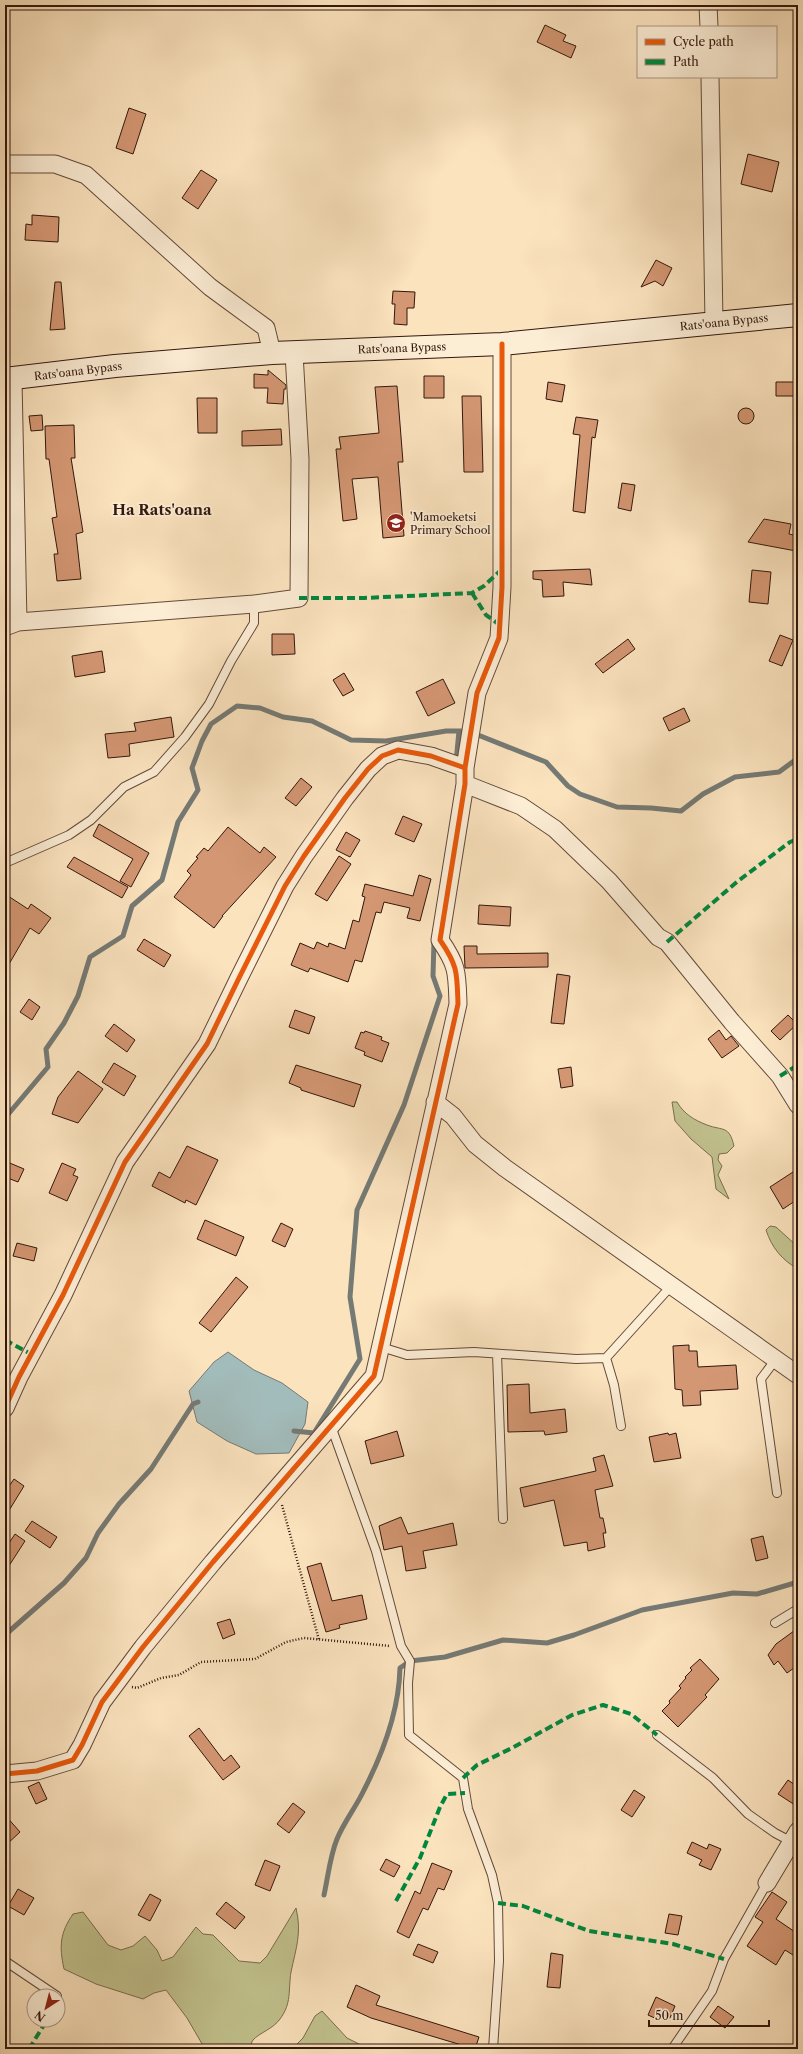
<svg xmlns="http://www.w3.org/2000/svg" width="803" height="2054" font-family="'Libre Caslon Text',serif">
<style>
.green{fill:#c2c38f;stroke:#7a6d4e}
.water{fill:#a2bcbb;stroke:#757a75}
.lines{fill:none;stroke-linecap:round;stroke-linejoin:round}
.stream{stroke:#757a75;stroke-width:5}
.building{fill:#d49773;stroke:#32170d}
.lane-casing{stroke:#644a39;stroke-width:10}
.street-casing{stroke:#644a39;stroke-width:19}
.secondary-casing{stroke:#32170d;stroke-width:24}
.path{stroke:#32170d;stroke-width:2.5;stroke-dasharray:1 2;stroke-linecap:butt}
.lane{stroke:#fcedd5;stroke-width:8}
.street{stroke:#fcedd5;stroke-width:17}
.secondary{stroke:#fcedd5;stroke-width:22}
.quiet{stroke:#00873e;stroke-width:4;stroke-dasharray:8 4;stroke-linecap:butt}
.cycleway-casing{stroke:#fcedd5;stroke-width:8}
.cycleway{stroke:#e8590c;stroke-width:5}
.labels{text-anchor:middle;stroke-width:3.5;stroke-linejoin:round;paint-order:stroke}
.street-label{font-size:11px;fill:#32170d;stroke:#fcedd5}
.poi-label{font-size:11px;fill:#32170d;stroke:#fcedd5;text-anchor:start}
.district-label{font-size:15px;font-weight:bold;fill:#32170d;stroke:#fcedd5}
</style>
<rect width="100%" height="100%" fill="#fbe3be"/>
<filter id="stains"><feTurbulence type="fractalNoise" baseFrequency=".005" numOctaves="4"/><feColorMatrix values="0 0 0 0 .2 0 0 0 0 .09 0 0 0 0 .02 0 0 0 .5 -.17"/></filter>
<radialGradient id="worn" r=".72"><stop offset=".6" stop-color="#630" stop-opacity="0"/><stop offset="1" stop-color="#630" stop-opacity=".3"/></radialGradient>
<path class="green" d="M672,1102h5c7,12 17,18 30,23 16,6 22,0 27,21l-7,7 -8,1 -1,6 4,6 -4,9 11,24 -13,-10 -4,-32 -21,-18 -16,-18z
M770,1226l6,1 22,20v22c-16,-9 -26,-21 -32,-39z
M296,1908c6,25 0,40 -5,64 -3,19 1,31 -11,47 -7,10 -21,14 -27,21 -2,2 -2,7 -3,9h-45l-18,-31 -21,-28 -12,3 -11,6 -47,-15 -32,-15c-5,-23 -4,-36 9,-55l10,-2 25,33 13,5 12,-4 12,-10 12,14 5,11 11,-4 23,-30 7,7 10,1 26,26 21,2 7,-7z
M322,2011l25,27 22,11h-77l11,-11 12,-22z"/>
<path class="water" d="M228,1352l26,18 28,13 26,19 -3,22 -16,29 -33,1 -29,-13 -30,-19 -8,-31 25,-29z"/>
<g class="lines">
<path class="stream" d="M473,733l73,29 22,24 12,8 37,13 34,1 30,3 22,-17 32,-17 44,-5 19,-14
M456,762l3,-31
M5,1118l43,-51 -2,-18 18,-26 14,-27 12,-39 33,-21 9,-30 30,-26 16,-58 20,-32 -6,-22 10,-27 9,-17 26,-18 23,2 23,9 29,4 39,19 35,1 60,-10h15
M294,1431l20,2 46,-74 -10,-62 7,-87 47,-105 36,-109 -7,-20 1,-36
M5,1635l59,-52 22,-25 12,-25 21,-29 32,-35 42,-65 5,-2
M324,1895c4,-18 6,-39 13,-56 7,-17 19,-32 27,-49 19,-37 35,-80 36,-122l10,-7 35,-4 58,-17 44,3 27,-8 68,-25 91,-17 24,1 41,-12"/>
</g>
<path class="building" d="M545,25l21,10 -3,6 13,5 -5,12 -34,-16z
M129,108l17,6 -13,40 -17,-6z
M748,154l31,8 -7,30 -31,-8z
M201,170l16,10 -19,29 -16,-11z
M32,215l27,2 -1,25 -33,-2 1,-16 6,1z
M656,260l16,8 -9,18 -8,-5 -14,6z
M55,282h6l4,47 -15,1z
M393,291l22,1 -1,16h-7v17l-13,-1 1,-20h-3z
M268,370l18,15v4h-2l-1,15 -16,-1 1,-15h-14v-14l14,1z
M424,376h20v22h-20z
M548,382l17,3 -3,17 -16,-3z
M776,382h22v14h-22z
M397,386l6,76h-5l6,74 -21,2 -5,-61 -26,2 5,40 -14,2 -7,-72h5l-2,-12 40,-4 -4,-46z
M462,396h19l2,76h-19z
M197,398h20v35h-19z
M738 416a8 8 0 1 1 16 0a8 8 0 1 1-16 0Z
M42,415l1,15 -12,1 -2,-15z
M576,417l22,3 -3,18 -3,-1 -7,76 -12,-2 7,-76 -7,-1z
M74,425l1,33h-4l12,74 -7,2 5,45 -24,2 -3,-27h4l-6,-36 5,-1 -8,-58h-3l-1,-33z
M281,429l1,16 -40,1v-15z
M622,483l13,2 -4,26 -13,-3z
M764,519l27,5 -2,10 9,2 -2,15 -48,-9z
M590,569l2,16 -29,-3 1,14 -21,1 -1,-17 -9,-1v-8z
M752,570l19,2 -3,32 -19,-2z
M272,634h22l1,20 -23,1z
M780,635l13,5 -11,26 -13,-5z
M628,639l7,10 -32,24 -8,-9z
M102,651l3,21 -30,5 -3,-21z
M344,673l10,17 -11,6 -10,-16z
M443,679l12,24 -27,13 -12,-24z
M684,708l6,13 -21,10 -6,-13z
M171,717l3,20 -45,7 1,12 -22,2 -3,-24 31,-3 -2,-8z
M301,778l11,9 -16,19 -11,-8z
M403,816l19,8 -8,18 -19,-8z
M99,824l50,29 -18,34 -11,-6 13,-22 -40,-23z
M228,827l32,26 4,-6 12,10 -54,59h1l-9,12 -40,-31 17,-22 -4,-4 11,-13 -2,-1 8,-9 4,3z
M346,832l14,8 -10,17 -14,-7z
M339,856l12,8 -24,37 -12,-7z
M74,857l54,30 -6,11 -55,-31z
M419,875l12,4 -11,42 -13,-3 3,-10 -26,-6 -3,11 -5,-1 -14,50 -7,-2 -7,22 -38,-14 -2,4 -17,-7 9,-22 14,6 3,-7 11,5 1,-4 16,6 8,-29 6,2 6,-25 -3,-1 3,-12 48,12z
M5,894l23,15 3,-5 20,14 -12,16 -9,-6 -25,43z
M479,905l32,2 -1,19 -32,-2z
M144,939l27,16 -7,12 -27,-17z
M464,946h13v8l71,-1v14l-83,1z
M557,974l13,2 -6,48 -13,-1z
M29,999l11,8 -8,13 -12,-8z
M295,1010l20,7 -6,17 -20,-7z
M788,1015l9,9 -17,16 -9,-9z
M114,1024l21,16 -8,12 -22,-16z
M719,1030l7,10 5,-4 8,10 -17,12 -14,-19z
M365,1031l17,6 -1,3 8,3 -7,19 -18,-7 1,-3 -10,-4 6,-16 3,1z
M114,1063l22,13 -12,20 -22,-14z
M296,1065l65,20 -7,22 -53,-17v-2l-12,-5z
M571,1067l2,19 -12,2 -3,-19z
M78,1071l25,18 -25,34 -26,-9 6,-17z
M187,1146l31,14 -22,45 -10,-5 -1,3 -33,-17 7,-14 11,6z
M5,1161l19,8 -6,13 -13,-5z
M62,1163l14,6 -3,6 5,2 -11,24 -18,-8z
M793,1172l5,7v20l-15,10 -13,-22z
M205,1220l39,17 -8,19 -39,-17z
M281,1223l12,6 -8,18 -13,-6z
M17,1243l20,5 -3,13 -21,-5z
M236,1277l12,10 -37,45 -12,-9z
M689,1345v6h8l1,16 38,-2 2,24 -38,2 1,14 -18,1 -1,-16 -7,-1 -2,-43z
M529,1384l1,29 35,-4 2,23 -22,3 -1,-4 -36,1 -1,-47z
M397,1431l7,25 -33,8 -6,-23z
M668,1433l1,2 7,-2 5,25 -27,4 -5,-25z
M604,1455l9,31 -18,4 5,28h3l3,15h-3l2,14 -17,4 -1,-9 -23,4 -10,-46 -30,7 -4,-19 76,-17 -3,-13z
M14,1479l10,7 -19,31v-25z
M401,1517l7,17 45,-11 4,22 -34,6 3,17 -20,3 -4,-25 -18,4 -5,-24z
M32,1521l25,16 -7,11 -25,-17z
M15,1534l10,7 -20,31v-23z
M763,1536l5,22 -12,3 -5,-22z
M321,1563l11,38 30,-6 5,24 -28,6 1,3 -14,4 -19,-65z
M230,1619l5,15 -12,5 -6,-16z
M798,1628v37l-11,8 -9,-12 -4,4 -6,-10 8,-11z
M700,1659l19,20 -14,16 2,2 -29,30 -16,-16 8,-8 -1,-2 12,-13 -2,-2 7,-8 -1,-1 7,-7 -2,-2z
M199,1728l25,33 7,-6 9,12 -17,13 -34,-44z
M788,1780l10,7v20l-20,-13z
M39,1782l8,17 -11,5 -8,-17z
M634,1790l11,7 -13,20 -11,-7z
M293,1803l12,9 -16,21 -12,-9z
M5,1815l15,17 -15,14z
M692,1842l15,7 2,-5 12,5 -10,21 -12,-5 3,-5 -15,-7z
M386,1859l14,7 -6,11 -14,-7z
M265,1860l15,6 -10,25 -15,-6z
M432,1863l20,8 -8,19 -6,-2 -10,22 -5,-2 -14,30 -12,-6 18,-41 5,3z
M18,1889l16,9 -10,17 -16,-9z
M772,1892l15,10 -11,17 22,15v13l-5,8 -8,-5 -9,15 -29,-19 16,-24 -8,-5z
M150,1894l11,6 -11,21 -12,-6z
M226,1902l19,15 -10,12 -19,-15z
M669,1914l13,2 -4,19 -13,-2z
M418,1944l20,8 -5,11 -20,-8z
M551,1953l12,2 -3,33 -13,-1z
M356,1985l24,11 -4,9 103,32 -4,12 -104,-31 -24,-11z
M656,1997l19,9 -5,12 -8,-4 -3,6 -11,-5z
M718,2006l16,11 -9,11 -15,-11z"/>
<g class="lines">
<defs>
<path id="lane" d="M5,863l64,-28 22,-15 33,-33 30,-15 31,-35 24,-33 22,-43 23,-38v-19
M381,1347l26,8 67,-3 102,7 30,-1 66,-73
M497,1354l6,165
M606,1358l8,27 7,41
M776,1359l-15,20 16,114
M331,1426l45,125 25,95 9,15 -2,22 1,52 54,43 5,31 24,66 6,28 1,58 -6,88
M775,1623l23,-14
M657,1735l56,43 35,36 27,19 17,9
M5,1961l52,35
M672,2049l40,-58 12,-32 43,-76"/>
<path id="street" d="M708,5l1,22
M710,77l4,246
M5,164h50l31,11 124,112 56,41 6,25
M13,379l5,243
M5,627l13,-5 236,-18 45,-6 1,-139 -6,-106
M465,784l56,22 34,23 54,52 49,56 9,5 65,80 48,54 18,29
M435,1102l18,14 22,28 30,24 293,207
M5,1408l14,-31 44,-82 62,-133 82,-118 32,-66 46,-92 19,-30 41,-58 23,-29 14,-13 16,-6 33,6 34,12
M5,1774l32,-3 36,-11 9,-15 20,-43 41,-55 70,-85 161,-186 84,-372c-1,-31 0,-38 -18,-64l25,-156v-16l12,-75 22,-55 3,-51v-243
M767,1883l31,-52"/>
<path id="secondary" d="M5,379l110,-13 157,-13 230,-9 296,-29"/>
</defs>
<use href="#lane" class="lane-casing"/>
<use href="#street" class="street-casing"/>
<use href="#secondary" class="secondary-casing"/>
<path class="path" d="M282,1505l37,135
M132,1687l5,1 24,-10 18,-3 22,-13 54,-3 31,-17 18,-4 86,8"/>
<use href="#lane" class="lane"/>
<use href="#street" class="street"/>
<use href="#secondary" class="secondary"/>
<path class="quiet" d="M472,593l14,22 14,10
M299,598h65l108,-5 12,-7 18,-17
M667,942l71,-61 52,-39 8,-3
M780,1076l18,-11
M5,1340l26,14
M463,1778l14,-13 35,-17 60,-33 31,-10 28,9 26,21
M396,1901l24,-43 20,-51 7,-13 18,-1
M498,1903l25,3 66,25 84,13 51,15
M29,2049l18,-29"/>
<defs>
<path id="cycleway" d="M5,1408l14,-31 44,-82 62,-133 82,-118 32,-66 46,-92 19,-30 41,-58 23,-29 14,-13 16,-6 33,6 34,12
M5,1774l32,-3 36,-11 9,-15 20,-43 41,-55 70,-85 161,-186 84,-372c-1,-31 0,-38 -18,-64l25,-156v-16l12,-75 22,-55 3,-51v-243"/>
</defs>
<use href="#cycleway" class="cycleway-casing"/>
<use href="#cycleway" class="cycleway"/>
</g>
<defs>
<symbol id="school-disc" viewBox="-11 -11 22 22"><circle r="9.5" fill="#8f2418" stroke="#fcedd5"/><path d="M0-5L7-2L0 1L-7-2ZM-4 1L0 2.5L4 1V4Q0 6-4 4Z" fill="#fff"/></symbol>
</defs>
<g fill-rule="evenodd">
<use href="#school-disc" x="385" y="512" width="22" height="22"/>
</g>
<g class="labels">
<g class="street-label">
<text transform="translate(724 322) rotate(-6)" y="4">Rats'oana Bypass</text>
<text transform="translate(402 348) rotate(-2)" y="4">Rats'oana Bypass</text>
<text transform="translate(78 371) rotate(-7)" y="4">Rats'oana Bypass</text>
</g>
<g class="poi-label">
<text x="410" y="521">'Mamoeketsi<tspan x="410" dy="13">Primary School</tspan></text>
</g>
<g class="district-label">
<text x="162" y="515">Ha Rats'oana</text>
</g>
</g>
<rect width="803" height="2054" fill="none" stroke="#fbe3be" stroke-width="20"/>
<rect x="6" y="6" width="791" height="2042" fill="none" stroke="#32170d" stroke-width="2"/>
<rect x="10" y="10" width="783" height="2034" fill="none" stroke="#32170d"/>
<rect x="637" y="26" width="140" height="52" fill="#fcedd5" stroke="#ab9785"/>
<rect x="645" y="39" width="20" height="6" fill="#e8590c" stroke="#ab9785"/>
<text x="673" y="46" font-size="12" fill="#32170d">Cycle path</text>
<rect x="645" y="59" width="20" height="6" fill="#00873e" stroke="#ab9785"/>
<text x="673" y="66" font-size="12" fill="#32170d">Path</text>
<g transform="translate(46 2008) rotate(216)"><circle r="19" fill="#fcedd5" stroke="#ab9785"/>
<path d="M0-3L7 15L0 10L-7 15Z" fill="#8f2418"/>
<text y="-6" font-size="11" font-weight="bold" text-anchor="middle" fill="#32170d">N</text>
</g>
<path d="M649 2020v6h120v-6" fill="none" stroke="#32170d" stroke-width="2"/>
<text x="655" y="2020" font-size="12" fill="#32170d" stroke="#fcedd5" stroke-width="3" paint-order="stroke">50 m</text>
<rect width="100%" height="100%" filter="url(#stains)"/>
<rect width="100%" height="100%" fill="url(#worn)"/>
</svg>
